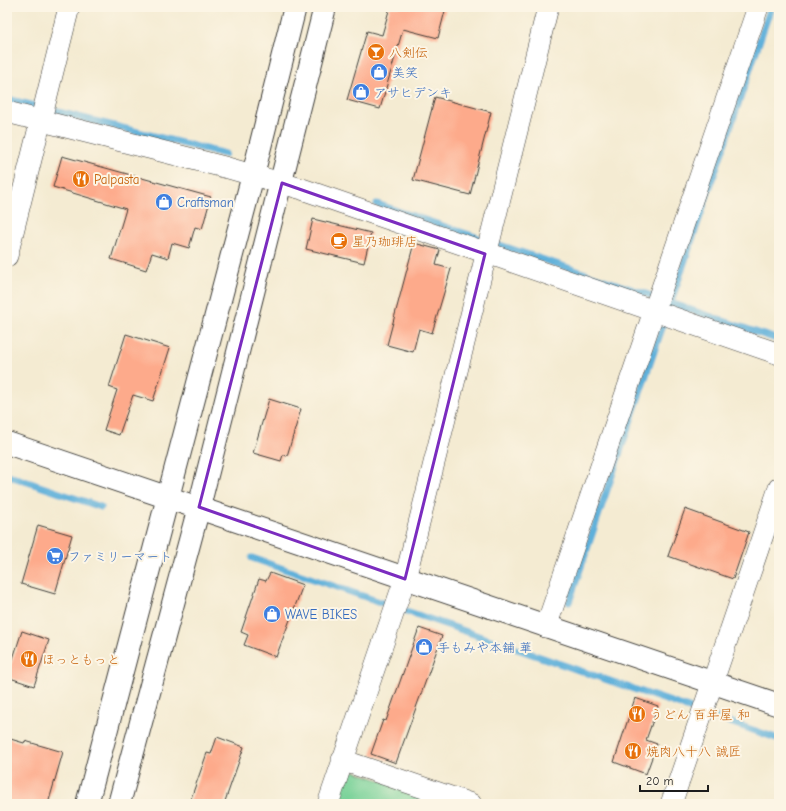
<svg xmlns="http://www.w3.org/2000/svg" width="786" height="811" font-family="'Comic Neue','Klee One',sans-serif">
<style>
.green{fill:#77d197;stroke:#4a765a}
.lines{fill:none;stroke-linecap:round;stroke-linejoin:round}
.stream{stroke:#5fb0da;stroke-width:7}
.building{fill:#fdaa8b}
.minor-casing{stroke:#3c3b37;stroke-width:22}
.tertiary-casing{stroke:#3c3b37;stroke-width:24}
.minor{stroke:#fff;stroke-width:21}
.tertiary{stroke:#fff;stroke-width:22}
.marked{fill:none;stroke:#7b2cbf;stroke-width:3;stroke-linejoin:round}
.labels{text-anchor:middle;stroke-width:4;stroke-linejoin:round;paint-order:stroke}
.food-label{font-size:13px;fill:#c56008;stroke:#fcf5e5;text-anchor:start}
.shop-label{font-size:13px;fill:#366cbe;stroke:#fcf5e5;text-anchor:start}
</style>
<rect width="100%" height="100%" fill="#fcf5e5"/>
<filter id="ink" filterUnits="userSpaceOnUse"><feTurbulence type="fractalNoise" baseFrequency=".025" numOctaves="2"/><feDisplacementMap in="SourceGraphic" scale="8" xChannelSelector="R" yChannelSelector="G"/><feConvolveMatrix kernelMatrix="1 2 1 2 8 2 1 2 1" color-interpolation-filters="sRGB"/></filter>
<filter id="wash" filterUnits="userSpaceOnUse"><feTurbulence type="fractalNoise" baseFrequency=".012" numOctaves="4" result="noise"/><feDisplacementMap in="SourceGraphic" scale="16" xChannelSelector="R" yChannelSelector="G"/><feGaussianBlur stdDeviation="0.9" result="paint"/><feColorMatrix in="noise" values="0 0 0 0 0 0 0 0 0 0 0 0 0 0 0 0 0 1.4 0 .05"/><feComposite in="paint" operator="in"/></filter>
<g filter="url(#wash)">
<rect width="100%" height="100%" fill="#f4ebd2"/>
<path class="green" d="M348,769l100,35h-112z"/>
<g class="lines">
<path class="stream" d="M7,99l218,55
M377,204l281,94
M668,302l111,38
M7,475l94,32
M252,558l527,181
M569,602l202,-595"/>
</g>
<g id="blocks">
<path class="building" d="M390,7h56l-8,31 -35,-9 -23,80 -33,-9 20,-69 15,4z
M435,97l56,15 -21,83 -57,-15z
M62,156l149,41 -9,32 -7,-2 -6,21 -17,-5 -4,15 -16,-5 -6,17 -35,-11 15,-50 -73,-22z
M313,219l58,14 -7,30 -58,-14z
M414,243l26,7 -4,15 15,4 -19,64 -13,-4 -6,23 -26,-7z
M126,334l44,14 -17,53 -20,-6 -14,40 -15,-5 13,-40 -8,-3z
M269,399l32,10 -14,47 -4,-1 -2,6 -28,-8z
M685,509l64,23 -16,47 -65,-23z
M38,525l34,10 -17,59 -34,-10z
M270,573l33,12 -27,72 -32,-12 4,-10 -7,-3 18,-53 7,2z
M419,628l23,8 -46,127 -25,-9 12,-34 3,1z
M22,631l27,9 -15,46 -27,-9z
M635,698l23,8 -12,34 11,4 -11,30 -32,-12z
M217,737l27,10 -20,57h-35l18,-51 4,1z
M7,738l17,5 1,-2 38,11 -15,52h-41z"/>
</g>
</g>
<g filter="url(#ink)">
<use href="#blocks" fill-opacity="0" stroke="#3c3b37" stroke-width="1"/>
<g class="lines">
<defs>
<path id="minor" d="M7,112l221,56 74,21 477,165
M7,256l62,-249
M546,627l212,-620
M342,760l129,44
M328,804l77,-225 143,-572
M671,804l108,-316"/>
<path id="tertiary" d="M7,443l772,262
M87,804l166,-629 42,-168
M119,804l80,-297 126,-500"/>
</defs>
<use href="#minor" class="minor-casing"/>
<use href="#tertiary" class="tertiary-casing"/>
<use href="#minor" class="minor"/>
<use href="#tertiary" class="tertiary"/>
</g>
</g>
<path class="marked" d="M282,183l203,71 -80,325 -206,-72z"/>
<defs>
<symbol id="bar-disc" viewBox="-11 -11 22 22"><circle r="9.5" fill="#e8710a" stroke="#fcf5e5"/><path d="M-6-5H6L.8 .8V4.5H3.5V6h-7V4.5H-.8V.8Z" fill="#fff"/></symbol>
<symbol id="shop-disc" viewBox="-11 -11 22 22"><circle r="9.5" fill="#3f7fe0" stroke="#fcf5e5"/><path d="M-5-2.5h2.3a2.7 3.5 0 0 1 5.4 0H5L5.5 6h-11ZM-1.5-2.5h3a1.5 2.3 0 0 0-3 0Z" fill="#fff"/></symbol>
<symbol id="restaurant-disc" viewBox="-11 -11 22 22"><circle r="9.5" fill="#e8710a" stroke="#fcf5e5"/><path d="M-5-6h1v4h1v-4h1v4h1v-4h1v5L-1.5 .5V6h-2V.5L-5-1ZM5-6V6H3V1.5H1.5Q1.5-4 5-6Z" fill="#fff"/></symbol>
<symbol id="cafe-disc" viewBox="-11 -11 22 22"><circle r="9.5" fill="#e8710a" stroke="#fcf5e5"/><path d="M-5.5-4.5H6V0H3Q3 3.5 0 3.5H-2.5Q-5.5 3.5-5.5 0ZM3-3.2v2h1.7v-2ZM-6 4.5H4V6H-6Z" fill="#fff"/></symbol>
<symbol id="supermarket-disc" viewBox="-11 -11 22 22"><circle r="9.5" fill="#3f7fe0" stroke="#fcf5e5"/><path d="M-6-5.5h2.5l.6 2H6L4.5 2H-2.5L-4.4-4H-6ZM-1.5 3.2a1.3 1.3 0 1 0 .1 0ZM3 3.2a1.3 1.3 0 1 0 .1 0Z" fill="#fff"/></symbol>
</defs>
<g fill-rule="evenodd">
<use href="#bar-disc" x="366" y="42" width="20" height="20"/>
<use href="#shop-disc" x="369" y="62" width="20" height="20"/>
<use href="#shop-disc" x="351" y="82" width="20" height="20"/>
<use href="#restaurant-disc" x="71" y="169" width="20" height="20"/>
<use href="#shop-disc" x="154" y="192" width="20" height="20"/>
<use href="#cafe-disc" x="329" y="231" width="20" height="20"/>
<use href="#supermarket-disc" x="45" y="546" width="20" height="20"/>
<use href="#shop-disc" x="262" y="604" width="20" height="20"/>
<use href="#shop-disc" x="414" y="637" width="20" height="20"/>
<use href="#restaurant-disc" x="19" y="649" width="20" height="20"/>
<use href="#restaurant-disc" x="627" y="704" width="20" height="20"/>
<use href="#restaurant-disc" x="623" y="741" width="20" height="20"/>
</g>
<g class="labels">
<g class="food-label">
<text x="389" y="57">八剣伝</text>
<text x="94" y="184">Palpasta</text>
<text x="352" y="246">星乃珈琲店</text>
<text x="42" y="664">ほっともっと</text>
<text x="650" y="719">うどん 百年屋 和</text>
<text x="646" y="756">焼肉八十八 誠匠</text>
</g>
<g class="shop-label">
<text x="392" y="77">美笑</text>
<text x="374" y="97">アサヒデンキ</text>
<text x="177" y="207">Craftsman</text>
<text x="68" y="561">ファミリーマート</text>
<text x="285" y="619">WAVE BIKES</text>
<text x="437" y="652">手もみや本舗 華</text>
</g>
</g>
<rect width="786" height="811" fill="none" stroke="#fcf5e5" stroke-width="24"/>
<path d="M640 785v6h68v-6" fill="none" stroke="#1c1c1c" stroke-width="2"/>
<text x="646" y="785" font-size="12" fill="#1c1c1c" stroke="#fcf5e5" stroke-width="3" paint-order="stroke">20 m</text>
</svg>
